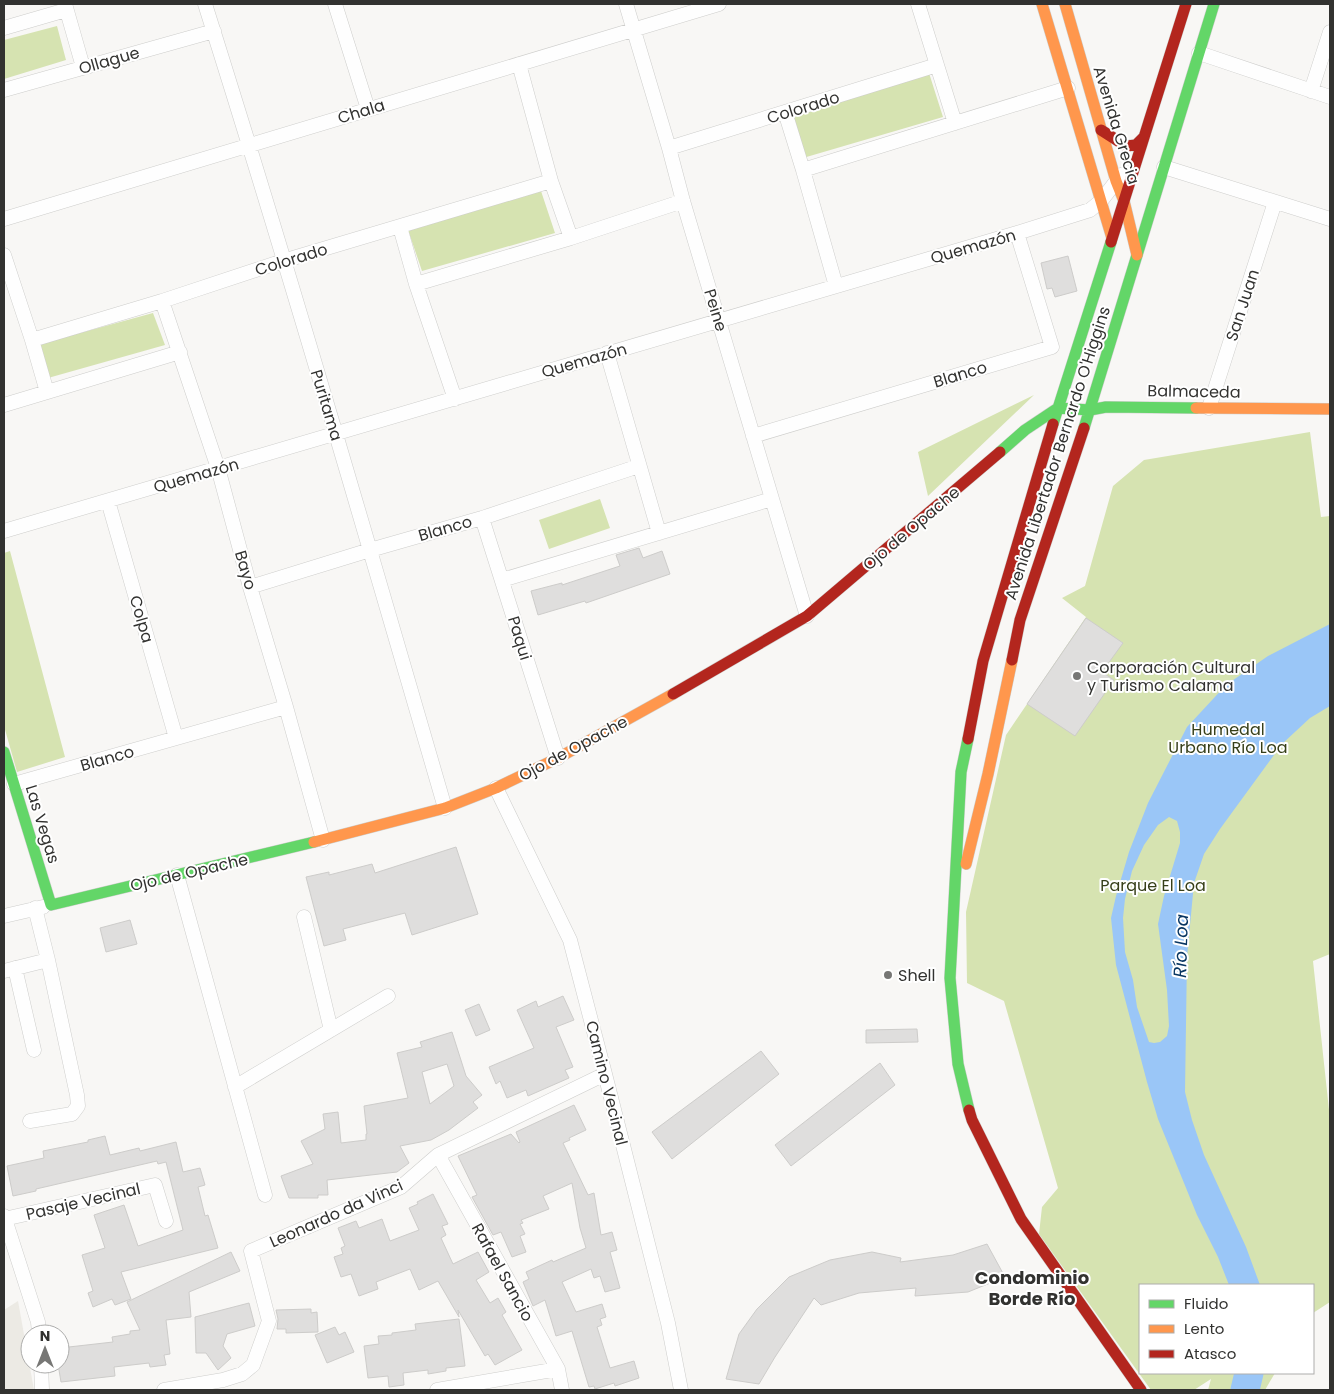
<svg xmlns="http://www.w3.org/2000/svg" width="1334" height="1394" font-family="Poppins,sans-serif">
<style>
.built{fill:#eceae4}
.green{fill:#d6e3b1}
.water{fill:#9ac6f7;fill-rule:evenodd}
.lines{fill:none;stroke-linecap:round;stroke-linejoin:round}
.river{stroke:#9ac6f7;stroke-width:29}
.building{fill:#dfdedd;stroke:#cdccca;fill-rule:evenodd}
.street-casing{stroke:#cececc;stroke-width:15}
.fast-casing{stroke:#cececc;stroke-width:12}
.slow-casing{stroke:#cececc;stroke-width:12}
.jam-casing{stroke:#cececc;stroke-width:12}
.street{stroke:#fefefe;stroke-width:14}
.fast{stroke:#63d668;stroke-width:11}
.slow{stroke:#ff974d;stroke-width:11}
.jam{stroke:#b3261e;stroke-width:11}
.poi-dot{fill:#777775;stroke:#fff;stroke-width:2}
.labels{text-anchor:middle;stroke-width:4;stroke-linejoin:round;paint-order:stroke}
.street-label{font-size:16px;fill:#323230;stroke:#fff}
.poi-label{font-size:16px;fill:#323230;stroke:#fff;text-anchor:start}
.park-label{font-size:16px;fill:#363f19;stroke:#fff}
.water-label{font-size:18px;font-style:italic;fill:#083662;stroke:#fff}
.neighbourhood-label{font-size:18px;font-weight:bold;fill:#323230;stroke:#fff}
</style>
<rect width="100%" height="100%" fill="#f8f7f5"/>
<path class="built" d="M18,1301l16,89h-30v-80z"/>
<path class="green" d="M57,26l9,34 -62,19v-39z
M929,73l14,44 -140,41 -12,-45z
M541,191l14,42 -133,38 -14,-41z
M153,313l12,32 -117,33 -12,-33z
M1034,395l-106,101 -10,-44z
M1310,432l11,85 9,-1v438l-17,7 17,158v183l-17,11v-28h-173v88h135l-10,17h-57l3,-11 -17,11h-43l-112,-156 3,-27 16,-19 -54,-187 -37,-18 -1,-71 40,-177 80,-118 -24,-19 23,-12 28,-100 31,-26z
M600,499l10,29 -61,21 -10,-29z
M10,551l55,206 -48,15 -13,-46v-173z"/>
<path class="water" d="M1330,624v82l-20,12 -28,26 -62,85 -16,25 -10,29 -7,74 -2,135 7,28 12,35 42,92 14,38h-31l-11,-28 -21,-42 -39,-96 -11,-37 -31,-117 -5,-47 5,-22 13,-44 19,-49 39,-76 39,-42 42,-29zM1169,817l8,4 3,11v11l-16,53 -6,28 9,66 2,36 -2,10 -7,6 -6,1 -5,-1 -12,-35 -4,-27 -8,-28 -2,-34 2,-19 7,-28 12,-26 14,-20z"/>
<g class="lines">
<path class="river" d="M1245,1390l4,-17"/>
</g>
<path class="building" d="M1068,256l9,35 -22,6 -3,-9 -5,1 -6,-26z
M639,548l4,10 19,-7 8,23 -84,29 -1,-2 -47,14 -7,-24 31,-8v2l58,-19 -4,-11z
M1086,618l37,25 -21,29 12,8 -39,56 -48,-32z
M456,847l22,67 -66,21 -7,-22 -62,16 3,11 -22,6 -18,-69 23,-5v3l43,-11 3,9z
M130,920l7,24 -31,8 -6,-24z
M563,996l11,24 -18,7 17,40 -8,3 4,8 -41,18 -2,-6 -19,8 -7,-17 -4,3 -7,-17 45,-19 -17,-38 19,-9 2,6z
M479,1004l11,26 -14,6 -11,-26z
M917,1029l1,13 -52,1v-13z
M452,1032l14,44 16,19 -9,7 5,6 -29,22 -18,10 -31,6 9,17 -12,9 -70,8 1,15h-10v3h-29l-8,-22 32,-12 -12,-23 24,-12 -2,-15 15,-2 3,31 25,-3v-6h1l-3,-28 44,-8 -11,-45 25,-6 -2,-5zM447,1064l7,22 -24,18 -8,-32z
M761,1051l18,23 -107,85 -20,-27z
M880,1063l15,22 -104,81 -16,-21z
M574,1105l12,25 -17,8 1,2 -7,3 25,52 6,-2 7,42 11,-3 5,18 -7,2 10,36 -15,4 -5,-16 -6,2 -3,-9 -29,13 14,30 26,-8 4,13 -6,2 2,6 -5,2 13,41 24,-7 5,17 -24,8 -1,-3 -19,6 -1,-3 -5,1 -17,-56 -16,5 -11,-36 -12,6 -10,-24 6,-3 -3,-7 26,-12 1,2 33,-14 -6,-20 -8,-45 -29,13 6,13 -28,11 2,3 -3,1 5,10 -5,2 6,16 -14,5 -11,-25 -8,3 -21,-38 5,-2 -19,-39 53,-22 8,9 1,-1 -4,-10z
M105,1136l5,19 29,-7 1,3 36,-9 7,30 17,-4 5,17 -7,2 7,29 3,-1 10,33 -97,24 10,27 -16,6 -3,-6 -19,8 -5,-14 5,-2 -11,-36 23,-7 -11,-33 30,-10 14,41 45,-16 -17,-68 -8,2 -1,-3 -121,28v2l-23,5 -6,-30 37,-8 -1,-7 45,-9v-2z
M433,1194l15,30 -6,2 4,9 -5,3 12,26 25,-12 11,20 -13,8 14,23 8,-5 8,14 -4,3 20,35 -27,15 -7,-11 -3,2 -27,-46 1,7 -21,-36 -19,9 -9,-21 -34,13 2,7 -19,7 -8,-22 -10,3 -7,-20 9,-3 -2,-6 4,-2 -7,-18 18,-7 3,7 23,-9 8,22 29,-11 -10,-22 9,-4 -1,-2z
M987,1244l18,33 -37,15 -53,4 1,-8 -57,5 -38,12 -7,-7 -39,59 -16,27 -33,-5 13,-45 18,-25 32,-32 41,-17 42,-8 29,6 -1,4 53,-7z
M231,1252l9,19 -51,21 2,25 -25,3 4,34 -6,1 2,10 -16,2 -1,-4 -35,4 1,9 -54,6 -3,-18h2v-16l53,-6 -1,-5 18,-3v-3l10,-1 -13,-28z
M249,1303l6,23 -28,8 -4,12 8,12 -13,12 -12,-17h-10l-1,-36z
M311,1309v4l6,-1 1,20 -32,1v-4h-9l1,-10 -2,-9z
M459,1319l6,47 -19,2v3l-18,3v-4l-25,3 1,12 -15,2 -1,-11 -20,2 -4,-32 15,-2 -1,-8 14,-1v-2l24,-3 -1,-6z
M335,1327l4,8 6,-3 9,20 -27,11 -12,-28z"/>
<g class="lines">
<defs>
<path id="street" d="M65,4l18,63
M205,4c84,266 162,535 240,804
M335,4l33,105
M626,4l43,144 14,53 124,415
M918,4l37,119
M4,28l62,-18
M1199,53l131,44
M519,64l32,117 20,57
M4,90l210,-59
M1311,91l19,-59
M785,112l18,58 33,116
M669,148l268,-83
M1164,167l166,52
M803,170l265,-82
M4,219l715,-215
M400,227l16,57 39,115
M4,255l28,85 15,52
M416,284l155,-46 112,-37
M162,301l56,167 32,119 36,120 37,133
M32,340l130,-39 121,-40 268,-80
M607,353l52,180
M4,405l176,-53
M1209,408l66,-206
M753,436l299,-89 -35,-114
M108,501l68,237
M482,518l76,240
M4,531l1013,-298 73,-23 11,-9 20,-26
M502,580l270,-81
M250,587l120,-37 112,-32 157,-52
M14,784l272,-77
M496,788l74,152 35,134 63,249 13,67
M177,875l88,320
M4,916l39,-9
M304,917l27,113
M15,968l19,82
M4,971l44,-11
M235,1087l153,-91
M30,1121l42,-7 6,-8 -1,-11 -29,-135 -13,-52
M438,1155l120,214 4,21
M4,1216l34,106 1,12
M4,1219l151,-34 11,36
M41,1364l1,26
M164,1390l59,-10 19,-6 11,-9 16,-44 -18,-70 150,-64 37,-32 167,-81
M437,1390l121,-21"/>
<path id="fast" d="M1053,424l58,-182
M1084,428l130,-424
M1000,452l25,-22 33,-22 32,2 16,-3 90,1
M968,739l-7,33 -11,206 8,86 11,46
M4,752l47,153 263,-63"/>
<path id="slow" d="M1042,4l70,234
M1065,4l51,177 8,20 13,54
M1196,408l134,1
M314,842l131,-34 51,-20 62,-30 115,-64
M966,864l22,-90 24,-114"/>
<path id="jam" d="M1101,130l25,16 10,-1 8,-8
M1111,242l75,-238
M1012,660l8,-40 64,-192
M673,694l134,-78 193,-164
M968,739l15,-78 70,-237
M969,1110l3,10 49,99 120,171"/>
</defs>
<use href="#street" class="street-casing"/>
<use href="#fast" class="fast-casing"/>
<use href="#slow" class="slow-casing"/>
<use href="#jam" class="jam-casing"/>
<use href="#street" class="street"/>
<use href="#fast" class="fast"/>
<use href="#slow" class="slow"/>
<use href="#jam" class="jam"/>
</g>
<g class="poi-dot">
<circle cx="1077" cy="676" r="5"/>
<circle cx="888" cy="975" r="5"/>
</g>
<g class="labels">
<g class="street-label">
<text transform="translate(109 60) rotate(-16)" y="6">Ollague</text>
<text transform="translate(803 107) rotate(-17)" y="6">Colorado</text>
<text transform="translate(361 111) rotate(-17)" y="6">Chala</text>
<text transform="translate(1117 125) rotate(73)" y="6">Avenida Grecia</text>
<text transform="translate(973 246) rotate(-16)" y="6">Quemazón</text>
<text transform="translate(291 259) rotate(-17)" y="6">Colorado</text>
<text transform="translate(1242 305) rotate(-72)" y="6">San Juan</text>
<text transform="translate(716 310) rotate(73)" y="6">Peine</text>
<text transform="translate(584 360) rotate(-16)" y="6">Quemazón</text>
<text transform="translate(960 374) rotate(-17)" y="6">Blanco</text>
<text transform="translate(1194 391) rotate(1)" y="6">Balmaceda</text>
<text transform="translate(327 405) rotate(73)" y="6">Puritama</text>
<text transform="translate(1057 453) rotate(-72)" y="6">Avenida Libertador Bernardo O'Higgins</text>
<text transform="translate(196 475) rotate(-16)" y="6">Quemazón</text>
<text transform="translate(445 528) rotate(-16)" y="6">Blanco</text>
<text transform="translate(911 528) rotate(-40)" y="6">Ojo de Opache</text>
<text transform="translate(246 570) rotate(74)" y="6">Bayo</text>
<text transform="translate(142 619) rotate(74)" y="6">Colpa</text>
<text transform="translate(520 638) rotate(73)" y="6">Paqui</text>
<text transform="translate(573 748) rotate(-28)" y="6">Ojo de Opache</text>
<text transform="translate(107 758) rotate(-16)" y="6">Blanco</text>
<text transform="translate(43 824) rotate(73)" y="6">Las Vegas</text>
<text transform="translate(189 872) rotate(-13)" y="6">Ojo de Opache</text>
<text transform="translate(607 1083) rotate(76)" y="6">Camino Vecinal</text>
<text transform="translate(83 1201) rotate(-13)" y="6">Pasaje Vecinal</text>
<text transform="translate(336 1213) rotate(-24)" y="6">Leonardo da Vinci</text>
<text transform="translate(503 1272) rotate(61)" y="6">Rafael Sancio</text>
</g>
<g class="poi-label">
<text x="1087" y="673">Corporación Cultural<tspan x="1087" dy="18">y Turismo Calama</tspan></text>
<text x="898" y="981">Shell</text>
</g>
<g class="park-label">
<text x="1228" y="735">Humedal<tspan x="1228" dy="18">Urbano Río Loa</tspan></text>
<text x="1153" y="891">Parque El Loa</text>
</g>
<g class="water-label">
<text transform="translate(1181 946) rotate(-88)" y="6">Río Loa</text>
</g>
<g class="neighbourhood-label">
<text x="1032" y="1284">Condominio<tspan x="1032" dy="21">Borde Río</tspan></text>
</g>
</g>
<rect width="1334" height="1394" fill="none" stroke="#323230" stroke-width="10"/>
<rect x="1139" y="1284" width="175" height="90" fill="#ffffff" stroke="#adadac"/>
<rect x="1149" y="1300" width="25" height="8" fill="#63d668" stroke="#adadac"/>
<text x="1184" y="1309" font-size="15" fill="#323230">Fluido</text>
<rect x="1149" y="1325" width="25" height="8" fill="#ff974d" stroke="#adadac"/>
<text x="1184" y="1334" font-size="15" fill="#323230">Lento</text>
<rect x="1149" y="1350" width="25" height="8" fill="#b3261e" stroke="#adadac"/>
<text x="1184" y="1359" font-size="15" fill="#323230">Atasco</text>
<g transform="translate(45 1349)"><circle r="24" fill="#ffffff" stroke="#adadac"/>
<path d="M0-4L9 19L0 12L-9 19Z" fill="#777775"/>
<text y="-8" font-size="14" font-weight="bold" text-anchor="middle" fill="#323230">N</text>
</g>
</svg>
